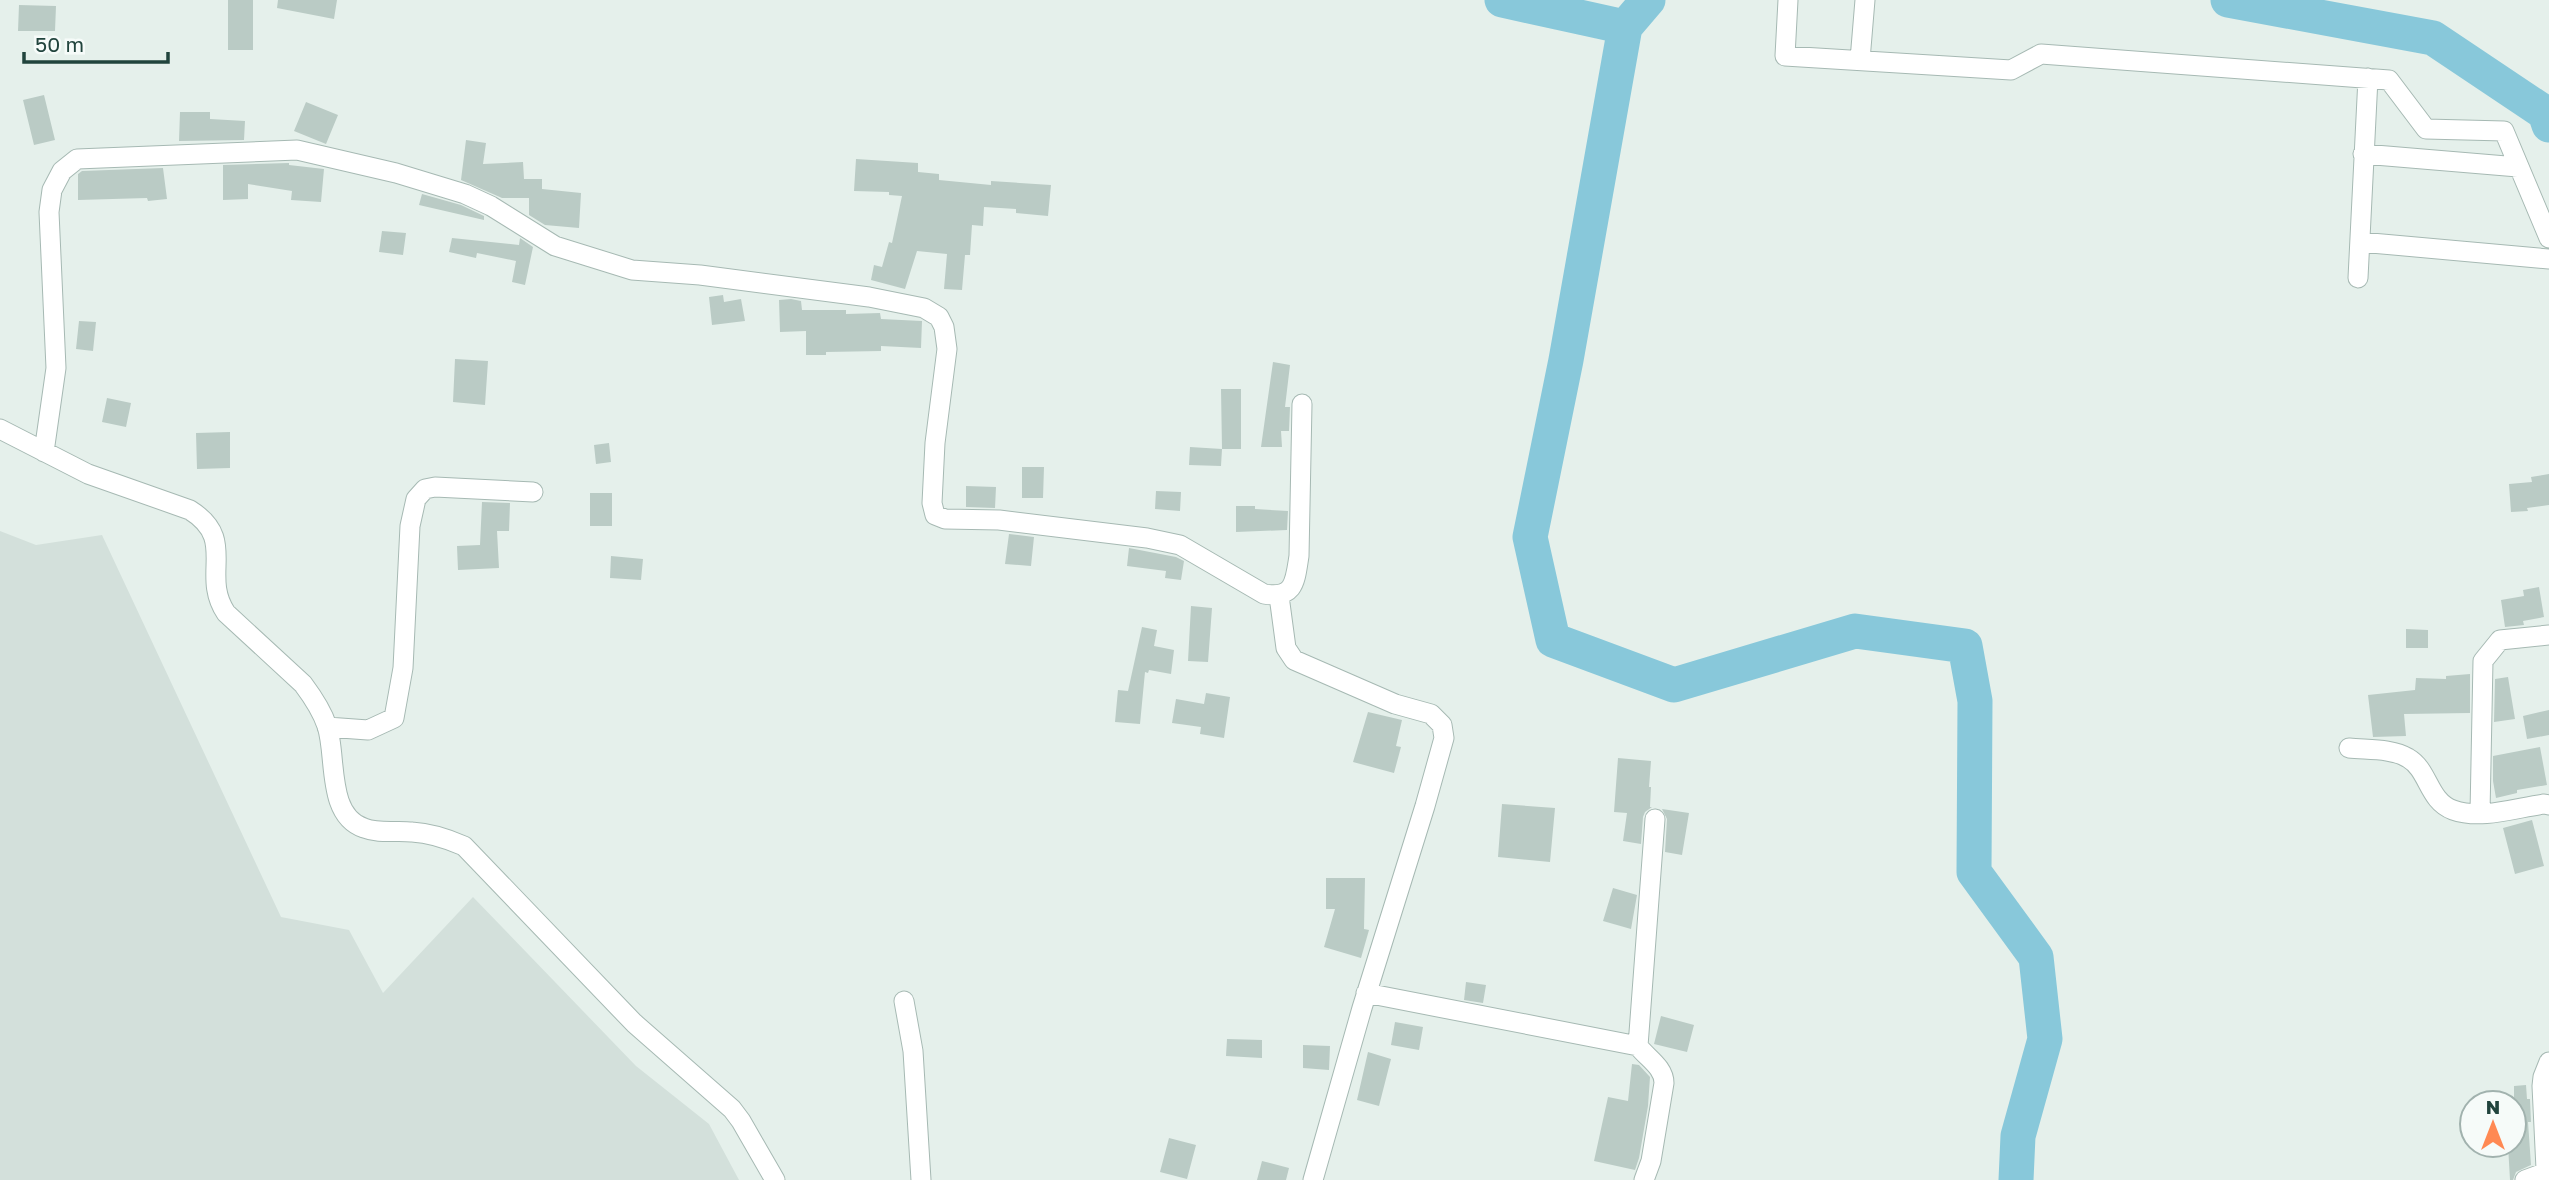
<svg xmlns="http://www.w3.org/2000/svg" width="2549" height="1180" font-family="'Golos Text',sans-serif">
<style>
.built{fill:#d3e0db}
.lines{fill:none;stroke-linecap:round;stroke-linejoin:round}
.river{stroke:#88c8da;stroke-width:35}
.building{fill:#bacbc5}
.minor-casing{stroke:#a6b9b3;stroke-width:21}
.minor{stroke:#fff;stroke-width:19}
</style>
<rect width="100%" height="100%" fill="#e5f0eb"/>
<path class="built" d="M0,531l36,14 66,-10 179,382 68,13 34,63 90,-96 163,169 73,58 30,56h-739z"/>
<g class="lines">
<path class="river" d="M1502,0l123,27
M1648,0l-23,27 -59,333 -36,177 23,103 121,45 181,-54 110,15 10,55 -1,171 62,85 9,82 -27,97 -2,44
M2228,0l205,38 112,75 4,12"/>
</g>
<path class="building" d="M228,0h25v50h-25z
M278,0h59l-3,19 -57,-11z
M19,5l37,1 -1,25h-37z
M44,95l11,45 -21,5 -11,-45z
M306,102l32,13 -12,29 -32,-13z
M180,112h30v7l35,2 -1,19 -65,1z
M466,140l20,3 -3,21 40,-2 1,17h18v10l39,4 -2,35 -34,-3 -16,-10v-17h-27l-41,-18z
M856,159l62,4v9l21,2v6l52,5v-4l60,4 -3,31 -32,-3v-4l-32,-2 -1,19 -11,-1 -2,30h-5l-3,35 -18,-1 3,-35 -30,-3 -12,38 -34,-9 3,-15 8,2 7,-25 3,1 10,-47 -13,-1v-3l-35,-1z
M289,163v2l35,4 -3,33 -30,-2 1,-9 -44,-7v15l-25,1v-35z
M163,168l4,31 -19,2 -1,-3 -69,2v-26l4,-3z
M422,194l39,11 23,11v4l-65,-15z
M382,231l24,2 -3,22 -24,-3z
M452,238l67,7 1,-7 13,9 -8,38 -13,-3 4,-21 -39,-8 -1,5 -27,-6z
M723,295l1,7 17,-3 4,22 -33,4 -3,-28z
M791,299l10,2 1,9h44v4l34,-1 1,6 41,2 -1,27 -40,-2v5l-55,1v3h-20v-24l-26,1 -1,-32z
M79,321l17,1 -3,29 -17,-2z
M455,359l33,2 -3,44 -32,-3z
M1273,362l17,3 -5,42h5l-1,24h-8l1,16h-21z
M1221,389h20v60h-19l-1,17 -32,-1 1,-18 32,2z
M107,398l24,5 -5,24 -24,-5z
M230,432v36l-33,1 -1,-36z
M609,443l2,19 -15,2 -2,-19z
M1022,467h22l-1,31h-21z
M2549,474v31l-22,3 1,3 -17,1 -2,-28 23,-2 -1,-5z
M966,486l30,1 -1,21 -29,-1z
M1156,491l25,1 -1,19 -25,-2z
M590,493h22v33h-22z
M482,502l28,1 -1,28h-12l2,37 -41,2 -1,-24 23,-1z
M1236,506h19v3l33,2 -1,19 -51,2z
M1009,534l25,3 -3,29 -26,-2z
M1129,548l47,9 8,4 -3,19 -16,-2 1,-7 -39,-5z
M611,556l32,3 -2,21 -31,-2z
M2539,587l5,30 -21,4 1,4 -19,2 -4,-27 23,-4 -1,-6z
M1191,606l21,2 -4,54 -20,-1z
M1142,627l15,3 -3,16 20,4 -3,24 -22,-4 -1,3 -3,-1 -5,52 -25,-2 3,-32 10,1z
M2406,629l22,1v18h-22z
M2470,674v39l-66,1 2,22 -33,1 -5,-42 47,-5 1,-12 30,1v-3z
M2508,677l7,42 -21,3 1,-43z
M1206,693l24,4 -6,41 -24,-4 1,-7 -29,-4 4,-24 28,5z
M2549,710v25l-22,4 -4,-23z
M1368,712l34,8 -6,26 5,1 -7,26 -41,-11z
M2540,747l7,38 -30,5v3l-21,5 -3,-17v-25z
M1618,758l33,3 -2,26h2l-1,20h2l-7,5 -2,5 -2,27 -18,-3 4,-28 -13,-1z
M1502,804l53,4 -5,54 -52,-5z
M1662,809l27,4 -7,42 -17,-3 2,-33z
M2532,820l12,46 -29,8 -12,-46z
M1326,878h39l-1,51 5,1 -8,28 -37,-11 11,-38h-9z
M1613,888l24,7 -6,34 -28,-8z
M1466,982l20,3 -3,18 -19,-3z
M1661,1016l33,9 -7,27 -33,-8z
M1395,1022l28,5 -4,23 -28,-5z
M1227,1039l35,1v18l-36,-2z
M1303,1045l27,1 -1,24 -26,-2z
M1368,1052l23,7 -12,47 -22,-6z
M1632,1064l7,1 11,12 -2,29 -9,52 -4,12 -41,-9 14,-64 20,4z
M2526,1085l1,14h3l1,23h-3l3,43 -15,7 -3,8h-3l-2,-35h6v-59z
M1169,1138l27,7 -9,34 -27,-7z
M1262,1161l27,7 -3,12h-29z"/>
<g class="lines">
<defs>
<path id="minor" d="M1788,0l-3,56 226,14 30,-16 348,26 37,49 78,2 45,107
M1860,60l5,-60
M2363,154l155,13
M2360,242l189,17
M2358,278l10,-200
M0,429l88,45 102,36c48,30 10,64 36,103l77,71c9,12 19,27 24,42 10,30 -1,89 37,102 15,6 33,2 48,4 19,1 36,7 52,14l170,177 98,86 9,12 34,59
M44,452l12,-84 -7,-156 3,-22 10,-19 15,-12 220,-9 99,23 69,21 26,12 64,40 77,24 68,5 169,22 55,11 15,9 5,10 3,22 -12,94 -3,60 3,12 10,4 54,1 148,18 33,7 84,49c31,5 31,-13 35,-38l3,-152
M1279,596l7,52 8,12 101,44 36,10 11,11 2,13 -19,68 -63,202 -49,172
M327,727l41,3 26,-12 9,-50 7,-142 6,-27 9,-10 10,-2 98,5
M2349,748c18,2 43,0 59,10 21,12 20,43 45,52 28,10 62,-2 91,-6l5,1
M2480,813l3,-152 17,-21 49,-5
M1366,993l272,53
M904,1001l9,50 8,129
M1644,1180l7,-19 13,-78c0,-16 -17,-25 -26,-37l17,-227
M2525,1180l19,-7 2,-4 -4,-83 1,-9 6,-15"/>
</defs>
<use href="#minor" class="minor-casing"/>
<use href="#minor" class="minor"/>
</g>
<g transform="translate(2493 1124)"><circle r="33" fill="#f6fbf9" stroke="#a1b2ae" stroke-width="2"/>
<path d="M0-5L12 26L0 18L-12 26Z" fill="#ff8953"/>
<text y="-10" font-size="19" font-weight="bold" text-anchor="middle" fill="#21443d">N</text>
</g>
<path d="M24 52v10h144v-10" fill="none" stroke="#21443d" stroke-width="3.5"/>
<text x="35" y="52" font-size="21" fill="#21443d" stroke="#f6fbf9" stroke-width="5" paint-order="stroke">50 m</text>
</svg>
